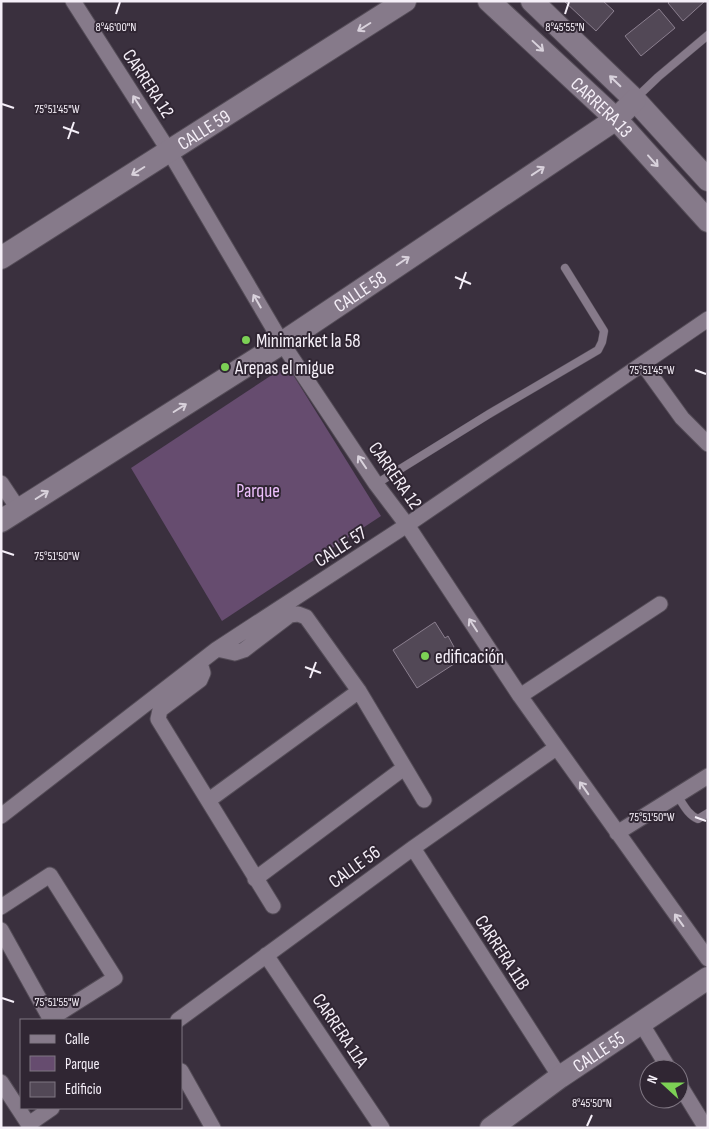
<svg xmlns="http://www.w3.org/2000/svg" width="709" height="1129" font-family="'Sofia Sans Condensed',sans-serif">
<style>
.green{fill:#664c6f}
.building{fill:#524856;stroke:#8b7f8f}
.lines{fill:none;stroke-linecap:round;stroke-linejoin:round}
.lane-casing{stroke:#544c57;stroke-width:9}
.street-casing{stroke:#544c57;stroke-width:17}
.secondary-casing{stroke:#544c57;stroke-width:24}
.lane{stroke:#867a8a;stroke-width:8}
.street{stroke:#867a8a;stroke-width:15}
.secondary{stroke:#867a8a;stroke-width:22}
.oneway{stroke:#d9d2dc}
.ticks{fill:none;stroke:#f5eff8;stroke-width:2}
.poi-dot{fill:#7cd155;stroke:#302633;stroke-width:2}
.labels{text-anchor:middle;stroke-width:4;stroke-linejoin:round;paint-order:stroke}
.street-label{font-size:19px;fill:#f5eff8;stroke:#302633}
.poi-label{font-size:19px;fill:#f5eff8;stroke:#302633;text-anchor:start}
.park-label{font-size:19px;fill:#eec1fd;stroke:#302633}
.ticks-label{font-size:12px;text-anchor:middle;fill:#f5eff8;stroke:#302633;stroke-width:4;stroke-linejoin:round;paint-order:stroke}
</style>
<rect width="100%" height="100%" fill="#3a303e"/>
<path class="green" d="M287,365l94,151 -159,105 -91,-153z"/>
<path class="building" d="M564,1h39l11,10 -18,20z
M670,1h35l-22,20 -15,-18z
M659,9l16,19 -34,28 -16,-20z
M435,622l10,16 3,-2 6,11 -4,3 7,12 -40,26 -24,-38z"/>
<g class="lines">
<defs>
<path id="lane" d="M636,98l22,-21 50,-42
M376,484l113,-70 109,-64 4,-8 2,-11 -39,-63
M677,795c6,9 11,20 21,24l10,-6"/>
<path id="street" d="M73,1l96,150 113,192 94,141 31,41 113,171 188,263
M643,364l39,54 26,26
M1,483l18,27
M217,649l18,4 9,-3 46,-35 8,-1 8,3 53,74 65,109
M200,663l3,10 -3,7 -40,30 -2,9 115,187
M520,696l140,-92
M209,800l150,-109
M1,816l216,-167 190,-124 301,-206
M617,833l91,-57
M413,848l147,229
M255,879l149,-111
M1,907l49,-32 65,103 -65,41
M1,930l50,90
M266,955l116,173
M178,1020l235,-172 143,-100
M641,1023l28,46
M181,1071l32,57
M1,1082l30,46
M679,1084l27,44
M29,1124l23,-16"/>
<g id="secondary">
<path id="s1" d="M489,1l127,118 92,102"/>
<path d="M532,1l103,99 73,80"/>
<path id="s2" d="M1,258l404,-257"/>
<path id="s3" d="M1,521l281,-178 334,-224 19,-19"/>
<path id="s4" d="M491,1128l69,-51 148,-99"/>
</g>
</defs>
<use href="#lane" class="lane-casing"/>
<use href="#street" class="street-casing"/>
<use href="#secondary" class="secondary-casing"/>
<use href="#lane" class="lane"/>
<use href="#street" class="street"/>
<use href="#secondary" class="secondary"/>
</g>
<defs><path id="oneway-shaft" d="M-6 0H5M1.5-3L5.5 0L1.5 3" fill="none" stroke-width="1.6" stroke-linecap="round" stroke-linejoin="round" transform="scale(1.25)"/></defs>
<g class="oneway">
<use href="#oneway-shaft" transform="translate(364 27) rotate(148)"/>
<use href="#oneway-shaft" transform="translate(538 46) rotate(43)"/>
<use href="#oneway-shaft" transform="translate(615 81) rotate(-136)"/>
<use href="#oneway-shaft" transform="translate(137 102) rotate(-123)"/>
<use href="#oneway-shaft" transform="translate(653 161) rotate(48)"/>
<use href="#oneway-shaft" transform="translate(138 171) rotate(148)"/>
<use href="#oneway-shaft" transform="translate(538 171) rotate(-34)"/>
<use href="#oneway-shaft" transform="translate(403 261) rotate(-34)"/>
<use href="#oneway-shaft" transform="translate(257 301) rotate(-120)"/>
<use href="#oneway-shaft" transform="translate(180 408) rotate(-32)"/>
<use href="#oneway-shaft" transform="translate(362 462) rotate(-124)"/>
<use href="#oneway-shaft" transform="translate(42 495) rotate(-32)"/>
<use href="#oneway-shaft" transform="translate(473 625) rotate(-123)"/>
<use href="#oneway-shaft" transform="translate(584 788) rotate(-125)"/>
<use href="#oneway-shaft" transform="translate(679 920) rotate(-126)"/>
</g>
<path class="ticks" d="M116,14l4,-12M565,14l4,-12M2,104l12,4M63,127l16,6M68,139l6,-17M455,277l16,7M460,289l6,-17M695,370l11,4M2,551l12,4M305,667l16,6M310,678l6,-16M695,817l11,4M2,998l12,4M587,1126l5,-11"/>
<g class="poi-dot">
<circle cx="246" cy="340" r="5"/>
<circle cx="225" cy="367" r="5"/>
<circle cx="425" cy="656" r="5"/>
</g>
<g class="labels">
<g class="street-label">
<text transform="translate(149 83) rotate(57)" y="7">CARRERA 12</text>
<text dy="7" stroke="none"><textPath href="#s1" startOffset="155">CARRERA 13</textPath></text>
<text dy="7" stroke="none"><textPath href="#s2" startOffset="240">CALLE 59</textPath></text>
<text dy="7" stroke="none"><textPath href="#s3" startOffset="426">CALLE 58</textPath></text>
<text transform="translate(396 475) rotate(55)" y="7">CARRERA 12</text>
<text transform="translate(340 546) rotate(-33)" y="7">CALLE 57</text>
<text transform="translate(354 866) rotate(-36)" y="7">CALLE 56</text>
<text transform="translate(503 952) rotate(57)" y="7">CARRERA 11B</text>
<text transform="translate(341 1030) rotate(56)" y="7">CARRERA 11A</text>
<text dy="7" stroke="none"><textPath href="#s4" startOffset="132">CALLE 55</textPath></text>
</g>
<g class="poi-label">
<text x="256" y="347">Minimarket la 58</text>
<text x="235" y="374">Arepas el migue</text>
<text x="435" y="663">edificación</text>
</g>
<g class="park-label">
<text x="258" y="497">Parque</text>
</g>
</g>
<g class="ticks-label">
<text x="116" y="31">8°46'00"N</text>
<text x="565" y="31">8°45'55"N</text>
<text x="57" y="113">75°51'45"W</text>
<text x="652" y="374">75°51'45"W</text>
<text x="57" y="560">75°51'50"W</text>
<text x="652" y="821">75°51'50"W</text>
<text x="57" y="1006">75°51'55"W</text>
<text x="592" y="1107">8°45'50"N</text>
</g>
<rect width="709" height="1129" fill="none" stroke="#f5eff8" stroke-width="5"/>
<rect x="20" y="1019" width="162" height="90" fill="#302633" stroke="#7f7682"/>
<rect x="30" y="1035" width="25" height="8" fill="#867a8a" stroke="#7f7682"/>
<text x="65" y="1044" font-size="15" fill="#f5eff8">Calle</text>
<rect x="30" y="1056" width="25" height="15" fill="#664c6f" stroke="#7f7682"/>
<text x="65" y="1069" font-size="15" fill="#f5eff8">Parque</text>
<rect x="30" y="1082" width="25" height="15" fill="#524856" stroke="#7f7682"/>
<text x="65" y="1094" font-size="15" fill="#f5eff8">Edificio</text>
<g transform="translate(664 1084) rotate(291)"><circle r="24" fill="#302633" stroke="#7f7682"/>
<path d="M0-4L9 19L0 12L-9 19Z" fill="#7cd155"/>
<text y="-8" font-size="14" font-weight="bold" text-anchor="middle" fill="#f5eff8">N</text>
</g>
</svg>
